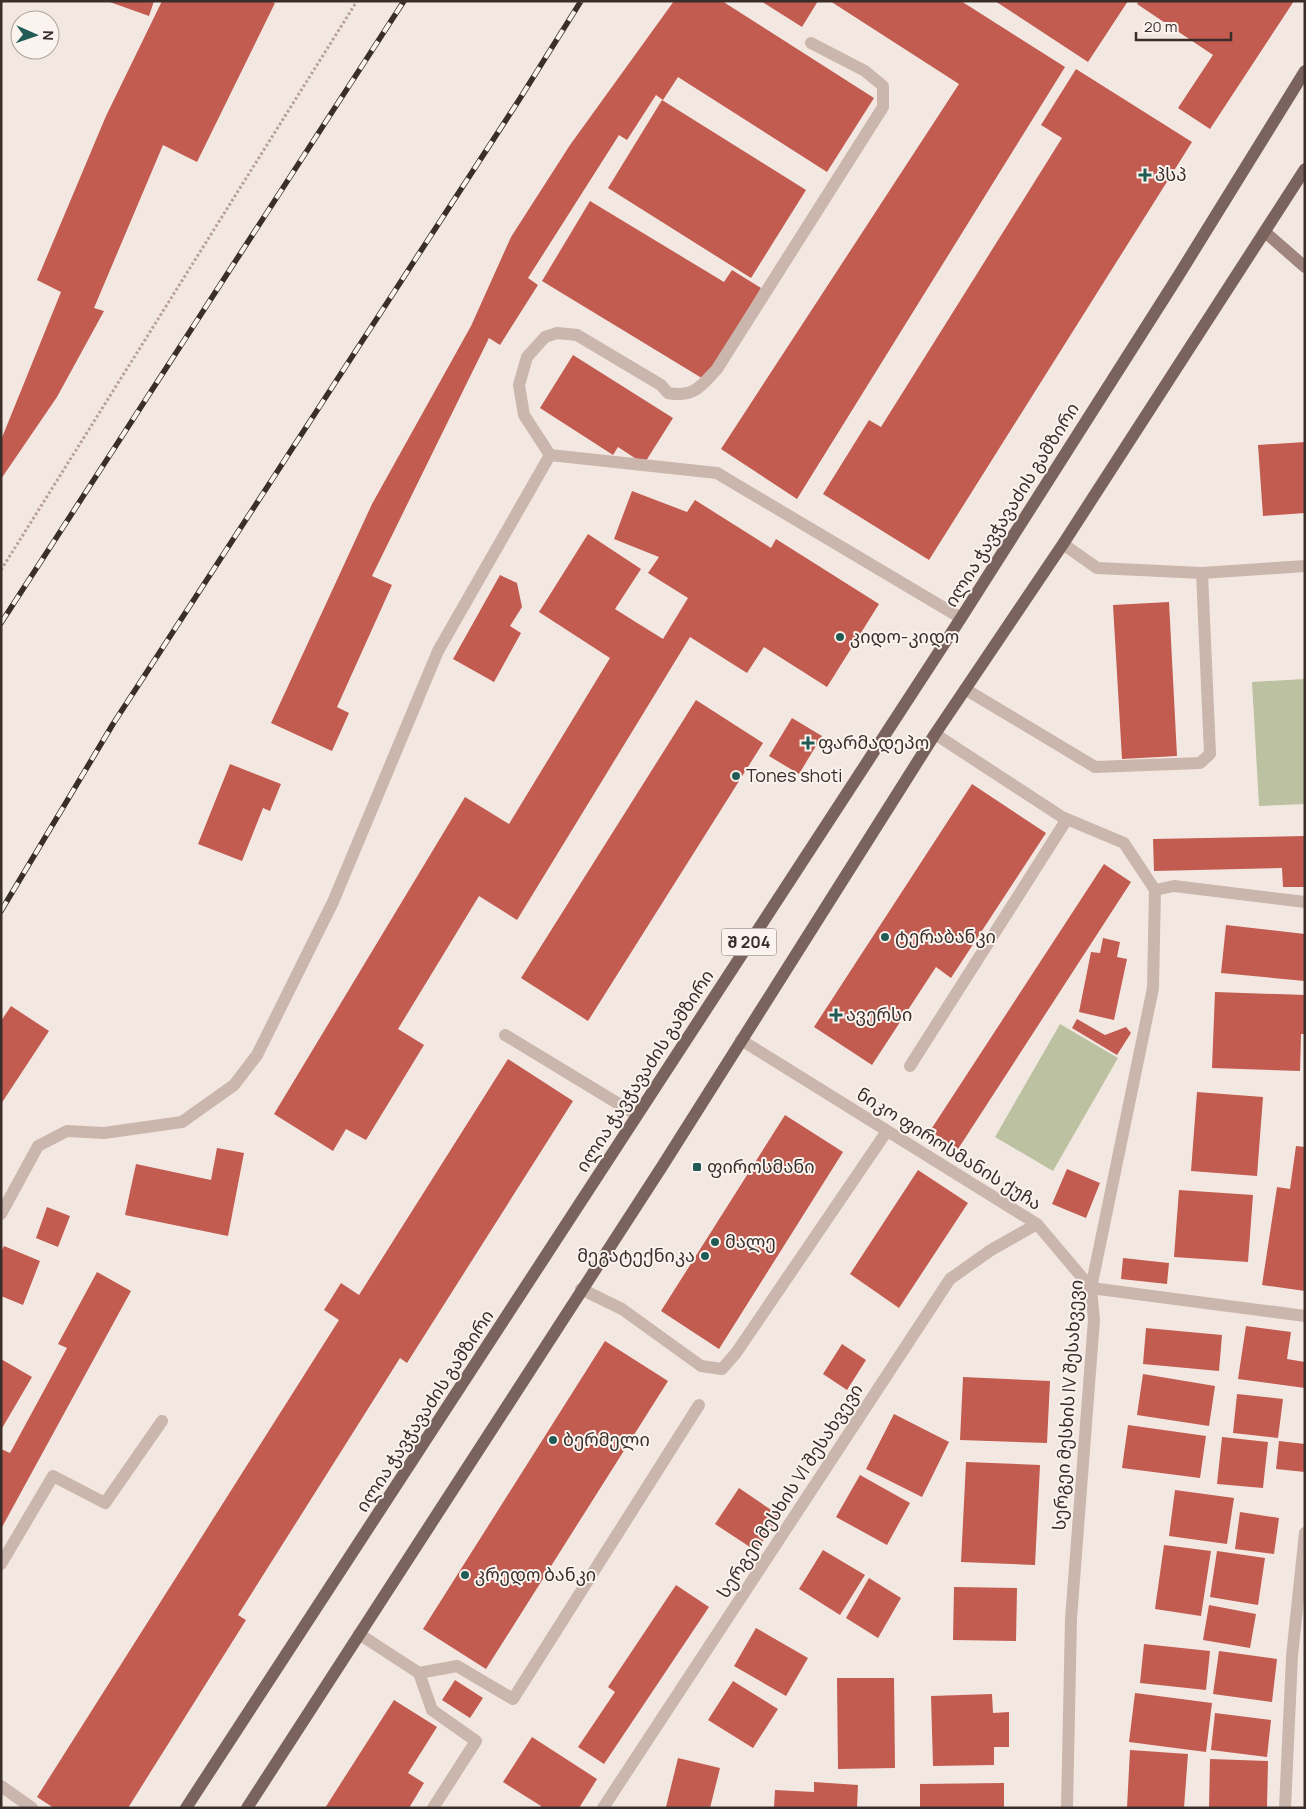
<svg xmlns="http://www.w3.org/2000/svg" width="1306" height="1809" font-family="Manrope,'Noto Sans Georgian',sans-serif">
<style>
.green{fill:#bcc2a1}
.building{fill:#c25b50}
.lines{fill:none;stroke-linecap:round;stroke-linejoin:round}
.path{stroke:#b7a097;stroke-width:3;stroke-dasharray:2.5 2.5;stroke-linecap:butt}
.lane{stroke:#cbb6ad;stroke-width:12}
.street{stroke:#cbb6ad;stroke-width:12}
.secondary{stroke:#9f857e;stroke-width:12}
.primary{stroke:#7b635d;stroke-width:12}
.rail-casing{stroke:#3a2e2b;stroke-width:5.5}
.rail{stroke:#faf3ee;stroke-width:4;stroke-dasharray:11;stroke-linecap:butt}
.poi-dot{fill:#225b56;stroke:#faf3ee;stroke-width:2}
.labels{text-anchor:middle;stroke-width:4;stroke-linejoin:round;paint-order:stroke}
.shield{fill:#faf3ee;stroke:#746966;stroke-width:1}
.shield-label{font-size:16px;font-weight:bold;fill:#3a2e2b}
.poi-label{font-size:18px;fill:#3a2e2b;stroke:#faf3ee;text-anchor:start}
.street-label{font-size:18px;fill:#3a2e2b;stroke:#faf3ee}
</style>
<rect width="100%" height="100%" fill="#f3e8e1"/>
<path class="green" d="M1305,679v125l-46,2 -7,-124z
M1060,1024l58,34 -65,113 -58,-34z"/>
<path class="building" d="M107,1h47l-5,15z
M162,1h108l5,2 -78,159 -34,-17 -69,163 10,3 -47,86 -56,82v-39l60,-148 -24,-12 69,-164z
M674,1h48l152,97 -47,74 -149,-95 -15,23 -7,-5 -29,45 -8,-5 -91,143 10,7 -38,60 -11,-7 -117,238 20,9 -55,122 12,6 -17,38 -61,-28 101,-219 99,-178 40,-89 59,-92z
M761,1h57l-16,26z
M830,1h131l104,66 -268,432 -76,-50 238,-365z
M995,1h133l-40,61z
M1139,1h155l-84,128 -32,-21 35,-53 -76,-51z
M1076,69l116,73 -263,418 -106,-66 46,-74 12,7 181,-289 -21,-13z
M662,100l144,90 -55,88 -143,-90z
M590,201l134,81 8,-12 29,18 -56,92 -163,-99z
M573,355l100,63 -29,46 -26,-17 -5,8 -73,-47z
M1305,442v71l-42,3 -5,-71z
M632,491l55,21 8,-12 76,48 5,-9 103,65 -52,83 -63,-40 -17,26 -57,-36 -173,283 -38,-24 -81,133 26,16 -58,95 -20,-11 -13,22 -59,-37 191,-317 44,27 101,-166 -71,-46 49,-78 53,35 -26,40 19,12 29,18 25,-41 -40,-25 11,-16 -45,-18z
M500,575l17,8 5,24 -12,19 11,7 -27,49 -41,-23z
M1169,602l8,154 -55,3 -9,-154z
M696,700l67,43 -175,278 -67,-43z
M792,718l30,18 -23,38 -30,-18z
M230,764l51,20 -11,27 -7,-3 -21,53 -44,-17z
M972,784l74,49 -95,145 -15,-11 -64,98 -58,-38z
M1305,836v51h-22l-1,-19 -128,3 -1,-32z
M1104,864l27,18 -173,267 -28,-18z
M1226,925l79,9v47l-84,-8z
M1103,938l17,4 -3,15 10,2 -13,61 -35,-8 12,-60 9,1z
M1215,992l90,3v39h-4l-1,37 -88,-3z
M11,1006l38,25 -48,73v-83z
M1077,1019l28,16 21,-8 5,6 -14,22 -45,-27z
M508,1059l65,42 -166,262 -7,-5 -162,257 8,5 -118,188h-74l-17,-11 302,-477 -15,-10 17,-27 18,12z
M1197,1092l66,5 -6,79 -66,-5z
M785,1115l58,37 -124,197 -58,-38z
M1296,1146l9,1v144l-43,-6 15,-98 13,2z
M217,1148l27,5 -16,83 -103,-21 11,-51 75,16z
M1067,1169l33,14 -14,35 -34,-14z
M918,1170l50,33 -69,105 -49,-34z
M1179,1190l74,5 -5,67 -74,-5z
M47,1207l23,9 -12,31 -22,-9z
M4,1246l36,15 -17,44 -22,-9v-44z
M1123,1258l46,5 -2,21 -46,-5z
M97,1272l34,19 -130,238v-80l9,4 57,-105 -9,-4z
M1246,1326l45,6 -4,27 18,3v26l-67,-9z
M1146,1328l76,7 -3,36 -76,-7z
M605,1341l63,40 -182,288 -63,-40z
M842,1344l24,16 -19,30 -24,-16z
M1,1359l31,18 -31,53z
M1143,1374l72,12 -6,40 -72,-11z
M963,1377l87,4 -3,62 -87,-3z
M1237,1394l46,5 -5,39 -45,-5z
M894,1414l55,28 -27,55 -56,-28z
M1128,1425l78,11 -6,42 -78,-10z
M1222,1437l46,5 -5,46 -46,-4z
M1279,1441l26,3v28l-29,-3z
M966,1462l74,3 -5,100 -74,-3z
M860,1475l50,28 -23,42 -51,-28z
M739,1488l41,28 -24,35 -41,-27z
M1175,1490l59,8 -7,46 -58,-8z
M1240,1512l39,6 -5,36 -39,-5z
M1164,1545l47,6 -10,65 -46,-7z
M823,1550l42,25 -25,40 -41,-26z
M1217,1551l48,7 -7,47 -48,-8z
M869,1578l32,20 -23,40 -32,-20z
M676,1585l33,22 -105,157 -26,-17 37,-55 -7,-5z
M954,1587l63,1 -1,53 -63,-1z
M1209,1605l47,9 -6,34 -47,-8z
M756,1628l52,30 -22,38 -52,-30z
M1144,1644l66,7 -4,39 -66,-7z
M1219,1651l58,8 -5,43 -59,-8z
M837,1678h57l1,90 -57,1z
M455,1680l28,18 -13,20 -28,-18z
M733,1681l45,28 -25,39 -45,-28z
M1135,1693l77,10 -6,49 -77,-10z
M992,1694l1,19 16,-1v35h-15v18l-61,1 -2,-70z
M394,1700l43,27 -29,46 16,10 -15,25h-84z
M1215,1713l56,7 -4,37 -56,-7z
M532,1737l65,42 -18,29h-39l1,-2 -38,-24z
M1130,1750l58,4 -4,54h-57z
M678,1758l42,10 -10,40 -44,-1z
M1210,1759l58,2 -1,47h-58z
M814,1782l44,3 -1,23h-83l1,-18 39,2z
M1004,1783v25h-84v-24z"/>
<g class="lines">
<path class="path" d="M1,570l356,-569"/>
<path class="lane" d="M550,455l-26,-40 -5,-30 8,-28 18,-20 12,-4 20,2 84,50 7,8c26,5 33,-7 49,-24l166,-262v-21l-18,-15 -54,-28
M1063,544l34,24 105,5 103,-7
M965,689l130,78 105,-4 10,-9 -8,-181
M935,734l127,83 62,26 31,47 19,-4 131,16
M505,1035l132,80
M910,1066l157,-247
M581,1289l41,20 79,57 21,3 14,-16 151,-222
M359,1634l60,39 38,-7 56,33 186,-294
M419,1673l13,37 44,31 -43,67"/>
<path class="street" d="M741,1040l296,184 54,64 214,28
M1,1214l37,-68 29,-15 37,2 78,-11 52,-37 23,-30 76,-153 105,-251 112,-196 167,18 244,145
M1,1564l52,-88 52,27 57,-82
M1,1786l31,22
M603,1808l347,-529 41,-29 46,-26
M1067,1808l4,-189 23,-299 -3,-32 62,-300 2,-98
M1285,1808l7,-152 13,-123"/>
<path class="secondary" d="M1265,232l40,35"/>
<path class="primary" d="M186,1808l775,-1190 216,-340 128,-207
M247,1808l416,-643 272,-431 128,-190 242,-375"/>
<defs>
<path id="rail" d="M1,623l403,-622
M1,911l112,-187 406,-624 62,-99"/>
</defs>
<use href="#rail" class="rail-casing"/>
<use href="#rail" class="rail"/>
</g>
<g class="poi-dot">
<path d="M1142.5 167.5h5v5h5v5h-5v5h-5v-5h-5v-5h5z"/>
<circle cx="840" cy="637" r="5"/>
<path d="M805.5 735.5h5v5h5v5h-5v5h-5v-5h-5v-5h5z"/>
<circle cx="736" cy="776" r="5"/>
<circle cx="885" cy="937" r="5"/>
<path d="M833.5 1007.5h5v5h5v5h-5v5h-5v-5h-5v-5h5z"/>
<rect x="692" y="1162" width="10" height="10" rx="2.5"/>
<circle cx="715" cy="1242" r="5"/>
<circle cx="705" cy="1256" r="5"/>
<circle cx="553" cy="1440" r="5"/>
<circle cx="465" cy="1575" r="5"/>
</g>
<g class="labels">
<rect class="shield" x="721.5" y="928.5" width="55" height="27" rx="4"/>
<g class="shield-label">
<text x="749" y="948">შ 204</text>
</g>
<g class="poi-label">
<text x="1155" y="181">პსპ</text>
<text x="850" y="643">კიდო-კიდო</text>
<text x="818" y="749">ფარმადეპო</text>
<text x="746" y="782">Tones shoti</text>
<text x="895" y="943">ტერაბანკი</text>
<text x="846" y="1021">ავერსი</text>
<text x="707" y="1173">ფიროსმანი</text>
<text x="725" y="1248">მალე</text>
<text x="695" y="1262" text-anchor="end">მეგატექნიკა</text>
<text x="563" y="1446">ბერმელი</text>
<text x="475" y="1581">კრედო ბანკი</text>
</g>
<g class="street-label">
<text transform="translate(1012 505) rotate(-58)" y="6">ილია ჭავჭავაძის გამზირი</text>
<text transform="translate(645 1071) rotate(-57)" y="6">ილია ჭავჭავაძის გამზირი</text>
<text transform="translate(949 1149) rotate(32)" y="6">ნიკო ფიროსმანის ქუჩა</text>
<text transform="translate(1068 1405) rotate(-86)" y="6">სერგეი მესხის IV შესახვევი</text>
<text transform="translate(425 1411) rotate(-57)" y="6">ილია ჭავჭავაძის გამზირი</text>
<text transform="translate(790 1491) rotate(-57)" y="6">სერგეი მესხის VI შესახვევი</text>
</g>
</g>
<rect width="1306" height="1809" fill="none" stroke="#3a2e2b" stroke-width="5"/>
<g transform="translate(35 35) rotate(92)"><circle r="24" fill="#faf3ee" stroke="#ada4a0"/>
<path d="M0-4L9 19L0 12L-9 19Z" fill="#225b56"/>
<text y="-8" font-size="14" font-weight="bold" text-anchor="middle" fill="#3a2e2b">N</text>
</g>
<path d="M1136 32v8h95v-8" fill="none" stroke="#3a2e2b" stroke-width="2.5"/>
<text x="1144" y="32" font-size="15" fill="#3a2e2b" stroke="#faf3ee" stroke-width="4" paint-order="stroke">20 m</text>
</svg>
